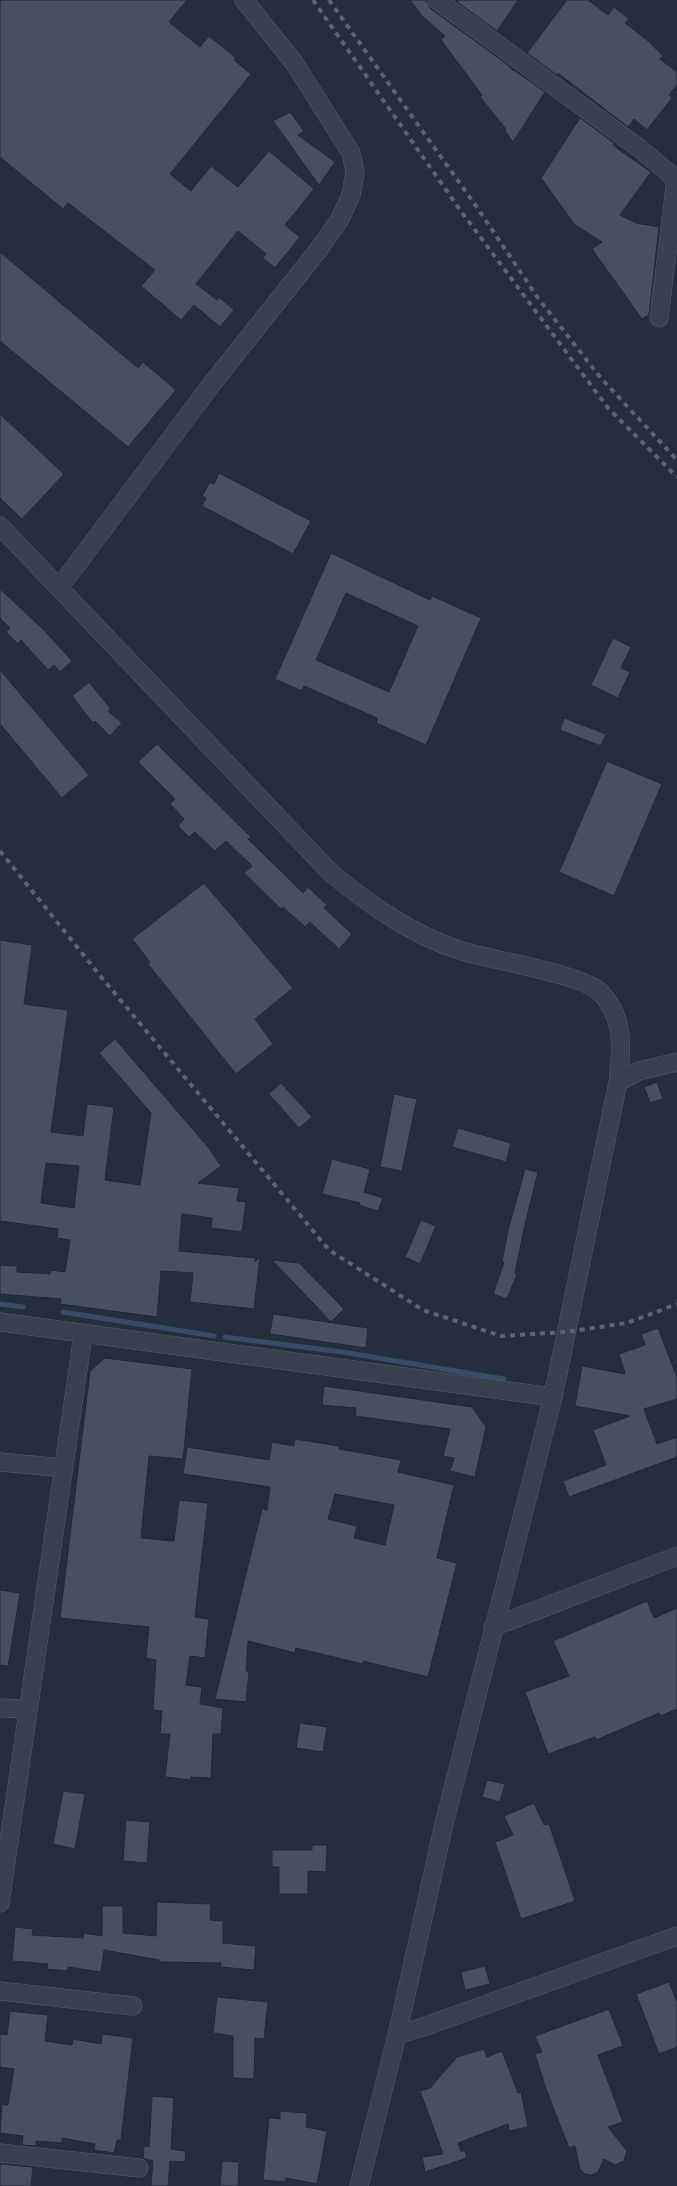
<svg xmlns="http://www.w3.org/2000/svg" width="677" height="2186" font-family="Raleway,sans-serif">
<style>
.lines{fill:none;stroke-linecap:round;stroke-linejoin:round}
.stream{stroke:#394c67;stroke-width:5}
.building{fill:#455162;stroke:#1f2835;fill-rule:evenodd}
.minor-casing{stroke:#565f6c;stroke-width:19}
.minor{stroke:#38414e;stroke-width:18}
.rail{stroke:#5a6575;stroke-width:4;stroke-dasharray:5 5;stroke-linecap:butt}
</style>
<rect width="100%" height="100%" fill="#242f3e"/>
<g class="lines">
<path class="stream" d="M0,1304l23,3
M63,1312l151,24
M225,1337l117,15 162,27"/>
</g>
<path class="building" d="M0,0h187l-18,22 31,25 9,-11 27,22 -2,2 17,14 -81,100 21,17 20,-25 27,21 31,-36 45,38 -29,36 15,12 -25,31 -12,-10 3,-4 -28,-23 -42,53 21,16 2,-3 15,13 -14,17 -26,-22 -13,15 -40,-34 14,-16 -87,-67 -5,6 -63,-52z
M410,0h16l5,9 77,56 5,6 1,-1 31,22 -32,50 -8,-11 1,-2 -26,-32 2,-2 -41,-55 4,-4 -23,-20z
M459,0h59l-21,31 -40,-29z
M567,0h21l20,15 6,-8 15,12 -4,4 22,17 16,16 -3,3 17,13v13l-8,10 3,3 -25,32 -13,-11 -6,8 -70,-54 -1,2 -30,-22z
M290,112l14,19 -6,4 37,27 -16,23 -46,-64z
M580,118l34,25 -1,2 5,4 33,23 -31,43 16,8 23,4 -10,88 -7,4 -50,-70 10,-7 -27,-17 -34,-47z
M0,252l138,116 5,-6 33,28 -48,57 -128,-106z
M0,414l64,60 -42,45 -22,-21z
M219,473l92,48 -18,33 -91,-48 4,-8 -4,-2 8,-14 4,2z
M331,553l99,47 2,-4 49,22 -55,127 -50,-22 1,-5 -73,-32 -2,5 -27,-12zM346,593l72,33 -29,66 -73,-32z
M0,589l44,41 28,31 -12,11 -6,-7 -6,5 -27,-30 -3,4 -12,-12 4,-4 -10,-10z
M613,638l18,9 -10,21 9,4 -12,26 -27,-13z
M0,670l89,105 -27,23 -62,-74z
M89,682l22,27 -3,2 14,12 -12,13 -15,-15 -2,2 -21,-27z
M564,718l42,16 -5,12 -41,-16z
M157,744l94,93 -3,2 55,54 5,-6 19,18 -3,3 28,26 -13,15 -29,-27 -5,5 -22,-20 -2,2 -37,-36 8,-7 -26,-25 -11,10 -20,-19 -6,5 -11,-11 6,-7 -14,-15 5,-5 -37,-37z
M607,761l55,23 -48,112 -55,-24z
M204,883l89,105 -38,31 18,25 -37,30 -88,-110 2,-2 -18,-23z
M0,940l32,5 -8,59 44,6 -17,122 32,4 4,-32 27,3 -9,73 35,5 11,-72 -52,-60 16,-14 93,108 13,19 -23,17 41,5 -2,13 9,1 -4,30 -31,-4 1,-10 -30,-4 -3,37 76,7v4l5,-5 -6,52 -64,-7 3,-29 -32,-2 -4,46 -97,-13 1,-5 -61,-5v-29l17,1v6l33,2 1,-4 14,2 5,-32 -13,-2 1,-9 -58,-8zM46,1163l33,3 -5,42 -33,-5z
M657,1082l6,17 -13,4 -6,-16z
M281,1083l31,34 -13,11 -30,-34z
M394,1094l23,5 -15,72 -22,-4z
M458,1128l53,15 -5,19 -54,-15z
M332,1159l38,10 -6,24v-1l19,6 -5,13 -19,-6 1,-2 -38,-9z
M525,1169l13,3 -14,57 -9,44 2,1 -10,25 -14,-5 11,-32h-2l6,-32z
M421,1220l15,6 -16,38 -15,-7z
M272,1260l27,3 45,46 -13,13z
M273,1314l95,14 -2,20 -96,-14z
M658,1328l19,49v22l-33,10 13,35 20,-7v20l-108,40 -6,-16 43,-16 -13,-35 37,-14 -55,-10 7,-40 43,8 -6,-20 26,-9 -4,-11z
M105,1358l87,11 -9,90 -34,-3 -8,82 33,3 5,-41 29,3 -13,114 14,2 -4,39 -15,-2 -4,29 16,2 -2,17 23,4 -2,26h-8l-2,44 -20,-1v3l-26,-3 5,-43h-10l2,-23 -9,-1 3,-50 -10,-2 3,-31 -89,-9 30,-247z
M324,1386l148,21 14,20 -11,50 -25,-6 4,-13 -11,-2 7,-27 -95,-13 1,-8 -34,-3z
M295,1439l44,7v3l62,11 -3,12 56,13 -17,73 20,5 -29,114 -65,-16v3l-67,-16 -1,5 -47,-12 -2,30h3l-3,31 -31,-3 47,-190 5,1 3,-23 -87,-13 4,-27 82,13 3,-18 22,4zM335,1494l59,11 -9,40 -31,-7 3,-12 -29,-7z
M0,1590l20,3 -12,73 -8,-1z
M647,1601l7,17 23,-10v101l-17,7 -1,-3 -63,27 -1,-3 -47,17 -23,-62 44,-16 -16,-35z
M300,1723l27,4 -4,25 -27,-4z
M487,1780l18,4 -5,18 -18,-5z
M63,1791l22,3 -10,55 -22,-5z
M534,1803l10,22 5,-1 26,77 -54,18 -26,-77 18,-7 -9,-19z
M126,1820l24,2 -3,41 -24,-2z
M312,1845h15l-1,27 -18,-1v23h-29v-27h-7v-17h40z
M157,1902l54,2 -1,16 13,1v22l33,3 -2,24 -34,-3 1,-4 -62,-1v-2l-55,-10 -3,22 -33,-5v4l-21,-2 1,-5 -36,-3 3,-34 18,2 -1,6 51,3 1,-5 18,3v-30h21v27l33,3z
M485,1966l5,18 -25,6 -4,-18z
M669,1982l8,20v45l-18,7 -23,-60z
M217,1997l51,5 -4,37 -9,-1 -1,41 -21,-1v-42l-20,-3z
M609,2009l14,37 -25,9 25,67 -15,5 19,24 -3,10 -9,4 -11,-6 -6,13 -6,3 -7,-1 -5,-4 -5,-24 -6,2 -23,-59 -11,-35 7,-2 -7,-16z
M10,2011l38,4 -3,26 27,4 1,-6 28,5 1,-10 31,4 -12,102h-4l-3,13 -20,-3 1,-6 -33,-6v5l-26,-2v5l-14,-1 1,-9 -23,-3 2,-29 6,1 6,-36 -14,-2v-33l7,1z
M484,2049l3,8 15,-6 16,42 3,-1 7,35 -19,4 -1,-7 -50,19 3,8h4l2,7 -42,14 -3,-15 21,-3 -23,-63 10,-3 27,-31z
M152,2096l22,2 -3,51 15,2 -1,11 -15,-1 -2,25h-17l2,-25 -10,-3 1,-12 5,1z
M280,2111l27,2 -1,14 21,4 -10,53 -31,-6 -1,4 -22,-2 6,-62 11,1z
M222,2161l17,1 -1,24h-18z
M0,2164l33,3 -2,19h-31z"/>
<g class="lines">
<defs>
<path id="minor" d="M437,0l202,148 38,32
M659,318l17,-139
M0,526l331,347c40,33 81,62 131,78 28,9 120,23 138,41 25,26 22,57 18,90l-65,315 -110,431 -46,207 -38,151
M59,588l152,-203 108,-136 21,-30 11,-24 4,-23 -4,-19 -56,-89 -51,-64
M618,1082l21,-11 38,-9
M0,1322l553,75
M0,1462l64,6
M493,1627l184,-71
M0,1708l28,1
M0,1903l83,-568
M0,1991l133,15
M397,2035l29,-9 251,-90
M0,2153l139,15"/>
</defs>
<use href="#minor" class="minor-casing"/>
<use href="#minor" class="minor"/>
<path class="rail" d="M313,0l145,207 150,201 69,69
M329,0l147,206 62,92 62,79 77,83
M0,851l102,127 227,272 94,60 78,26 65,-4 61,-9 50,-19"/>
</g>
</svg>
